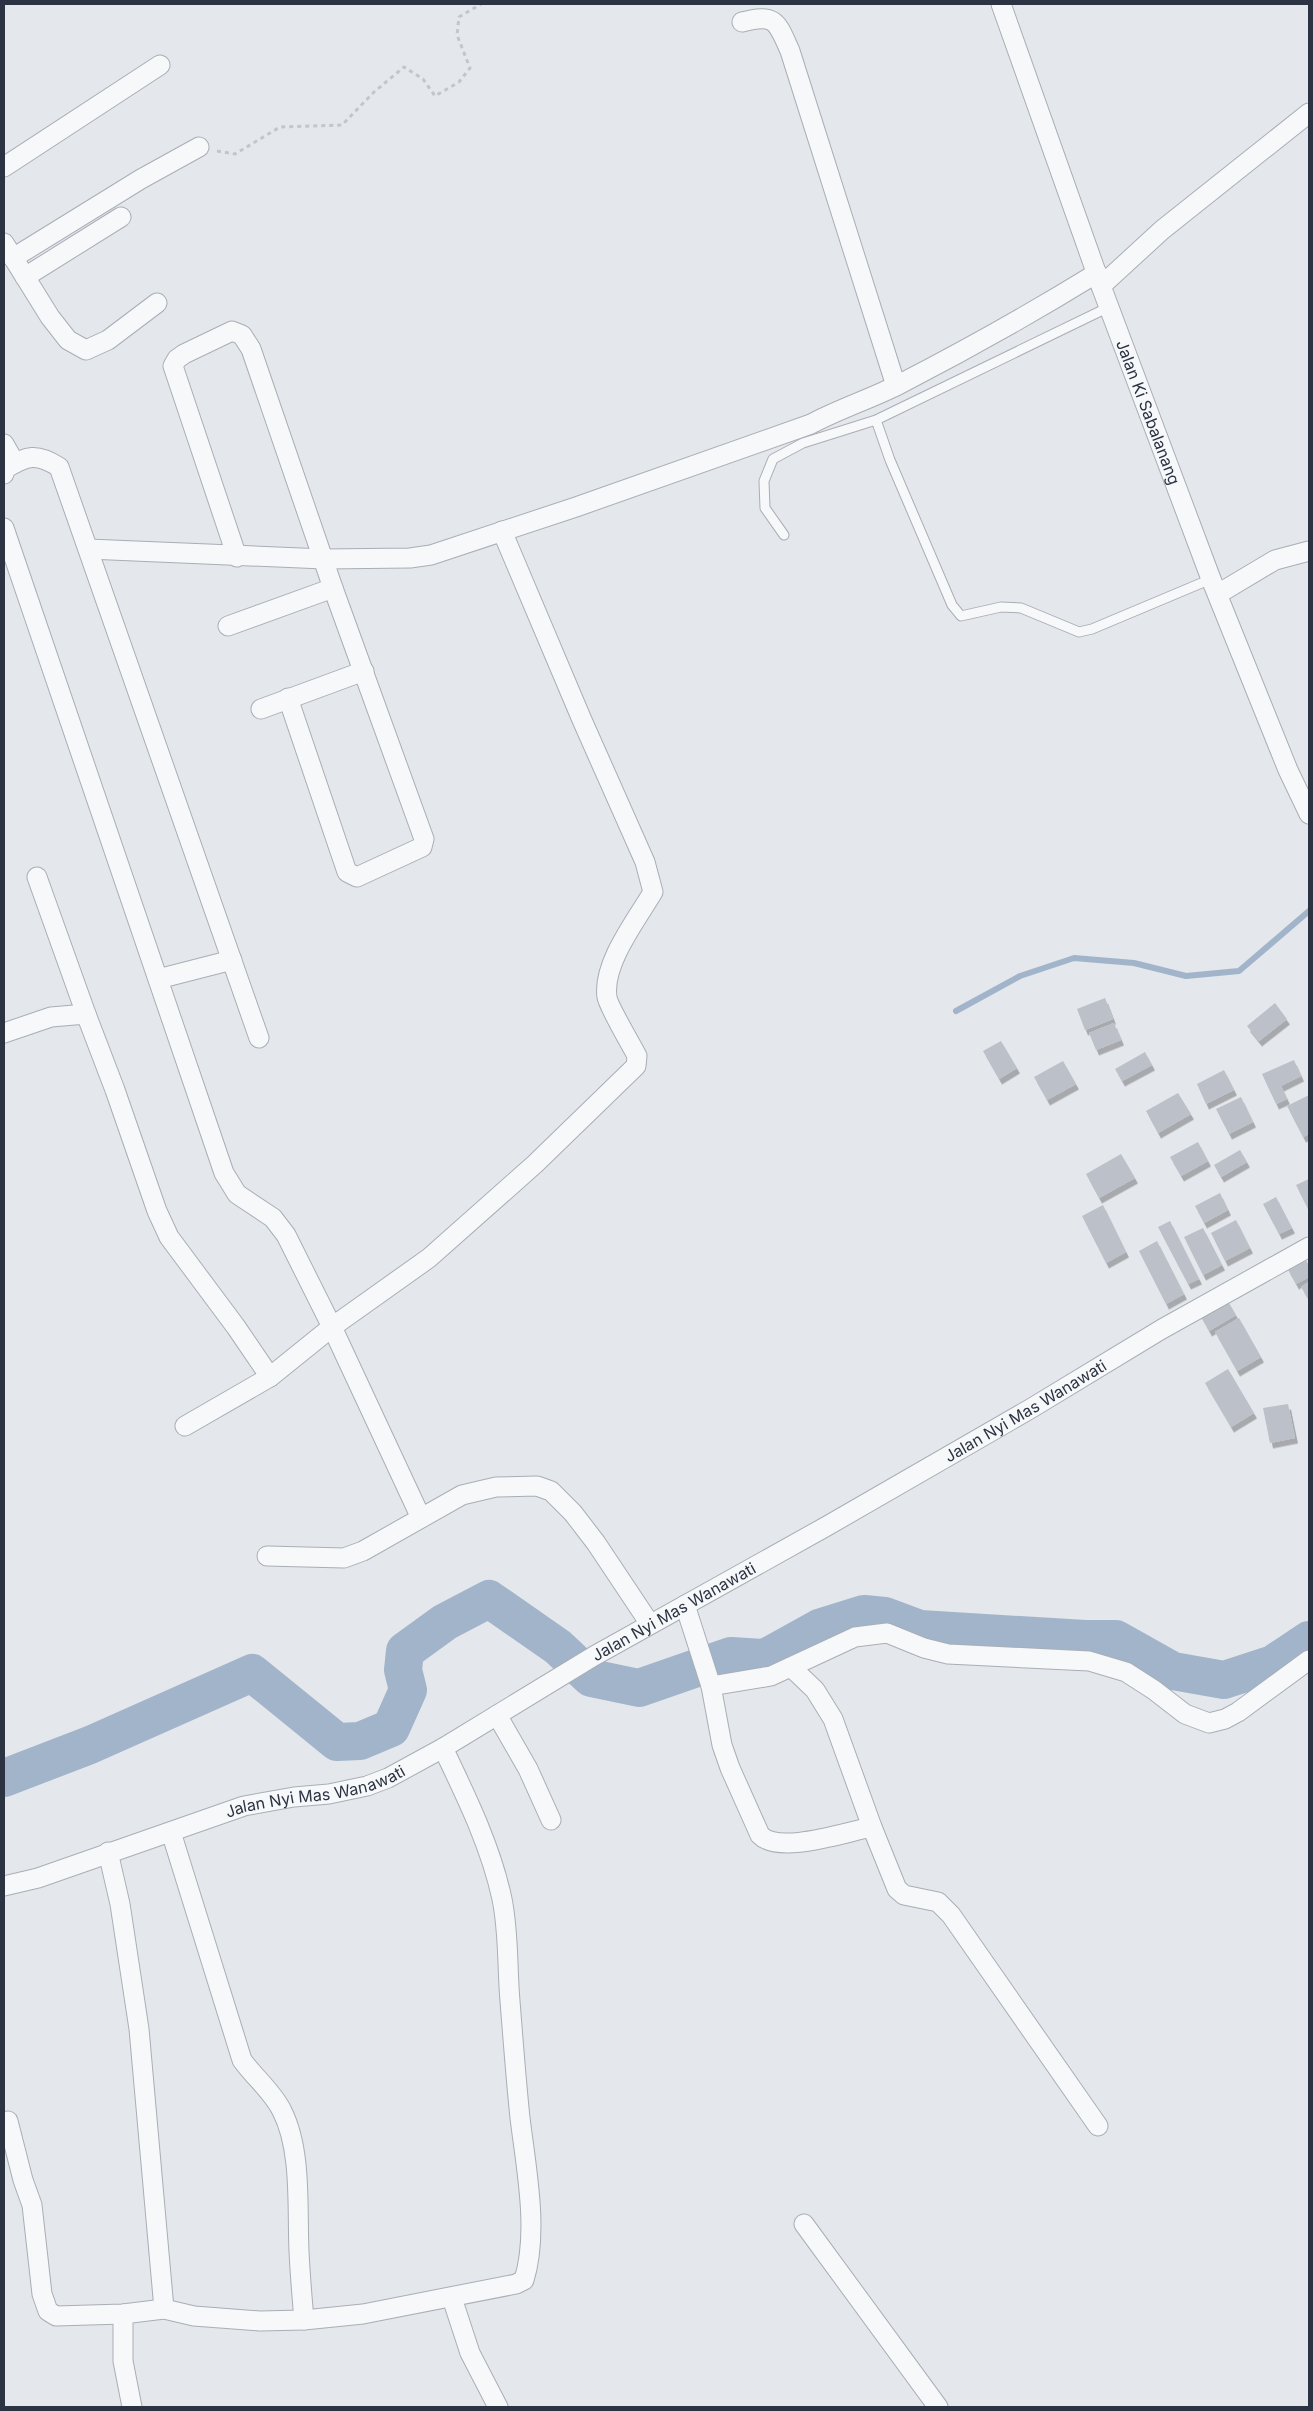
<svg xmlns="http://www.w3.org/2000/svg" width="1313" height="2411" font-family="Inter,sans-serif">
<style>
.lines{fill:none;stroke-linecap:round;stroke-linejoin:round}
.stream{stroke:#a1b4ca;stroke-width:6}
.river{stroke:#a1b4ca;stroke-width:38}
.building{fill:#bbc0c9;filter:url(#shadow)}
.lane-casing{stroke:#a9aeb6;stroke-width:11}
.street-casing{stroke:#a9aeb6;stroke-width:21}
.path{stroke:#c2c5cb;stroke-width:3;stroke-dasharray:4 4;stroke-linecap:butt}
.lane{stroke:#f7f8fa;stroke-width:9}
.street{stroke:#f7f8fa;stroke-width:19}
.labels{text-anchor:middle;stroke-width:4;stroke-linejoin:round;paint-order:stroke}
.street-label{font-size:16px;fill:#2c3444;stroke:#f4f6f9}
</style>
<defs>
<filter id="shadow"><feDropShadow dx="3" dy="5.5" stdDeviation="0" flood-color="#0004"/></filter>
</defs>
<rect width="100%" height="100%" fill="#e4e7ec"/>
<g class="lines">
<path class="stream" d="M956,1011l64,-35 54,-18 60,5 52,13 53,-5 70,-60"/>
<path class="river" d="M4,1778l86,-33 162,-72 85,69 23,-1 31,-13 17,-38 -5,-20 2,-19 40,-29 44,-23 69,48 33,31 48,10 92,-32 34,2 54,-30 45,-14 21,2 35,13 165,10h31l57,32 51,9 49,-16 36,-24"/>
</g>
<path class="building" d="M1105,998l8,21 -28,11 -8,-21z
M1275,1003l12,16 -28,22 -12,-15z
M1114,1023l7,17 -25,10 -7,-17z
M1001,1041l16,27 -18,11 -16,-28z
M1145,1052l7,13 -30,16 -7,-12z
M1294,1060l7,16 -20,10 6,13 -11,5 -14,-30z
M1063,1061l13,23 -29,16 -13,-23z
M1224,1070l10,20 -28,14 -9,-20z
M1178,1093l13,21 -33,19 -12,-22z
M1309,1095v39l-6,3 -16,-31z
M1241,1097l12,25 -24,12 -13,-25z
M1198,1142l10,19 -27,15 -11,-19z
M1240,1150l7,12 -26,15 -7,-12z
M1121,1154l14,24 -36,20 -13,-24z
M1309,1179v32l-13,-26z
M1220,1193l8,17 -24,13 -9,-17z
M1276,1197l16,31 -13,6 -16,-30z
M1103,1205l23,47 -20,11 -24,-47z
M1236,1220l14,28 -25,13 -14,-28z
M1170,1221l29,58 -11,5 -30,-57z
M1203,1228l19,37 -19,10 -19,-38z
M1157,1241l27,53 -18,10 -27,-53z
M1305,1258l4,8v11l-13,7 -9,-16z
M1309,1282v18l-8,-13z
M1226,1298l10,17 -27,16 -10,-18z
M1239,1318l22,39 -24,14 -22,-39z
M1228,1369l26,44 -23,14 -26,-44z
M1288,1404l7,34 -25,5 -7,-35z"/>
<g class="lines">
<defs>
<path id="lane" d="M876,420l14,40 62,145 9,11 40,-9 20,1 58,24 13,-3 119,-50
M784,535l-19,-27 -1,-27 9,-22 30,-16 73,-23 233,-113"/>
<g id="street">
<path id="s1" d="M1001,4l100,282 110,293 77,191 21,44"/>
<path d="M742,22c34,-9 35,0 48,29l106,335"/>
<path d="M4,167l156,-102"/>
<path d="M4,243l46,74 18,23 18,10 22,-10 49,-37"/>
<path d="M13,258l128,-79 58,-32"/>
<path d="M25,277l96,-60"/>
<path d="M1101,286l61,-56 147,-117"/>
<path d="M4,444l11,19"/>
<path d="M4,474l1,-5c22,-14 32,-16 54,-2l200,571"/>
<path d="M4,528l220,645 13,21 36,24 13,17 46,92 89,191"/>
<path d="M88,549l236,10 86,-1 21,-3 145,-48 235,-83c28,-15 59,-25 87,-39 68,-35 134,-72 199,-112"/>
<path d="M237,557l-64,-191 4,-7 7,-5 48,-23 10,4 9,14 82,239 91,251 -2,8 -65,30 -10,-5 -59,-174"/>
<path d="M1218,594l57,-34 34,-9"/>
<path d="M228,626l105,-38"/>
<path d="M261,709l103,-38"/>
<path d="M37,877l49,137"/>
<path d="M158,979l74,-19"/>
<path d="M4,1033l47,-16 35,-3 29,76 42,121 12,26 67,90 34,50"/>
<path d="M185,1426l85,-49 62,-50 97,-69 106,-94 101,-98 1,-10c-6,-12 -29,-50 -30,-59 -5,-33 30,-78 46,-105l-8,-30 -63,-142 -80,-189"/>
<path d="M267,1556l77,2 19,-7 99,-56 34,-8 41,-1 14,5 22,22 23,30 54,81"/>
<path d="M685,1605l26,81 60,-10 84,-39 32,-4 37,15 24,6 141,7 37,11 28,18 31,24 24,9 16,-4 13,-7 71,-52"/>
<path d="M791,1667l24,23 18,29 39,108 25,62 7,6 34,7 13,13 147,211"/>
<path d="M711,1686l11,59 8,23 30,67c19,20 85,-3 112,-8"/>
<path d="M497,1715l31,54 23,51"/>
<path d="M171,1832l71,228c12,17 31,32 40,51 20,39 15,97 17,140 1,23 3,46 5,69"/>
<path d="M108,1852l12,52 19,125 25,280"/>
<path id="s2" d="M4,1886l34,-8 206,-72 50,-9 35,-3 38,-8 21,-8 55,-30 151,-92 233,-130 203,-117 132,-80 147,-82"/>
<path d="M8,2121l15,59 9,25 10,89 6,17 8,5 67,-2 41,-5 30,7 66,5 44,-1 59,-6 153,-30 8,-4c15,-48 2,-113 -4,-162 -4,-39 -7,-78 -10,-117 -3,-34 -1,-68 -8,-102 -11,-52 -36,-103 -59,-151"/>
<path d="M804,2224l134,183"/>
<path d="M452,2298l18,55 28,54"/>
<path d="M123,2314v47l9,46"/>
</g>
</defs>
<use href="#lane" class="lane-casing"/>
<use href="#street" class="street-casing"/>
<path class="path" d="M217,151l18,3 45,-27 62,-2 32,-33 30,-25 19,12 12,17 24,-14 11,-14 -13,-33 2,-18 22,-13"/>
<use href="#lane" class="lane"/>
<use href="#street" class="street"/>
</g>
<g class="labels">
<g class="street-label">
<text dy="6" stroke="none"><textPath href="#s1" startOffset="434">Jalan Ki Sabalanang</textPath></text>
<text dy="6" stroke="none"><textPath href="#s2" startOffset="1136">Jalan Nyi Mas Wanawati</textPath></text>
<text dy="6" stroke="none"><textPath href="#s2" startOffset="731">Jalan Nyi Mas Wanawati</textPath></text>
<text dy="6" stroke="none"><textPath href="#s2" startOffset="326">Jalan Nyi Mas Wanawati</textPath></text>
</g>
</g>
<rect width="1313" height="2411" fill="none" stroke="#2c3444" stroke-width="10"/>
</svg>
